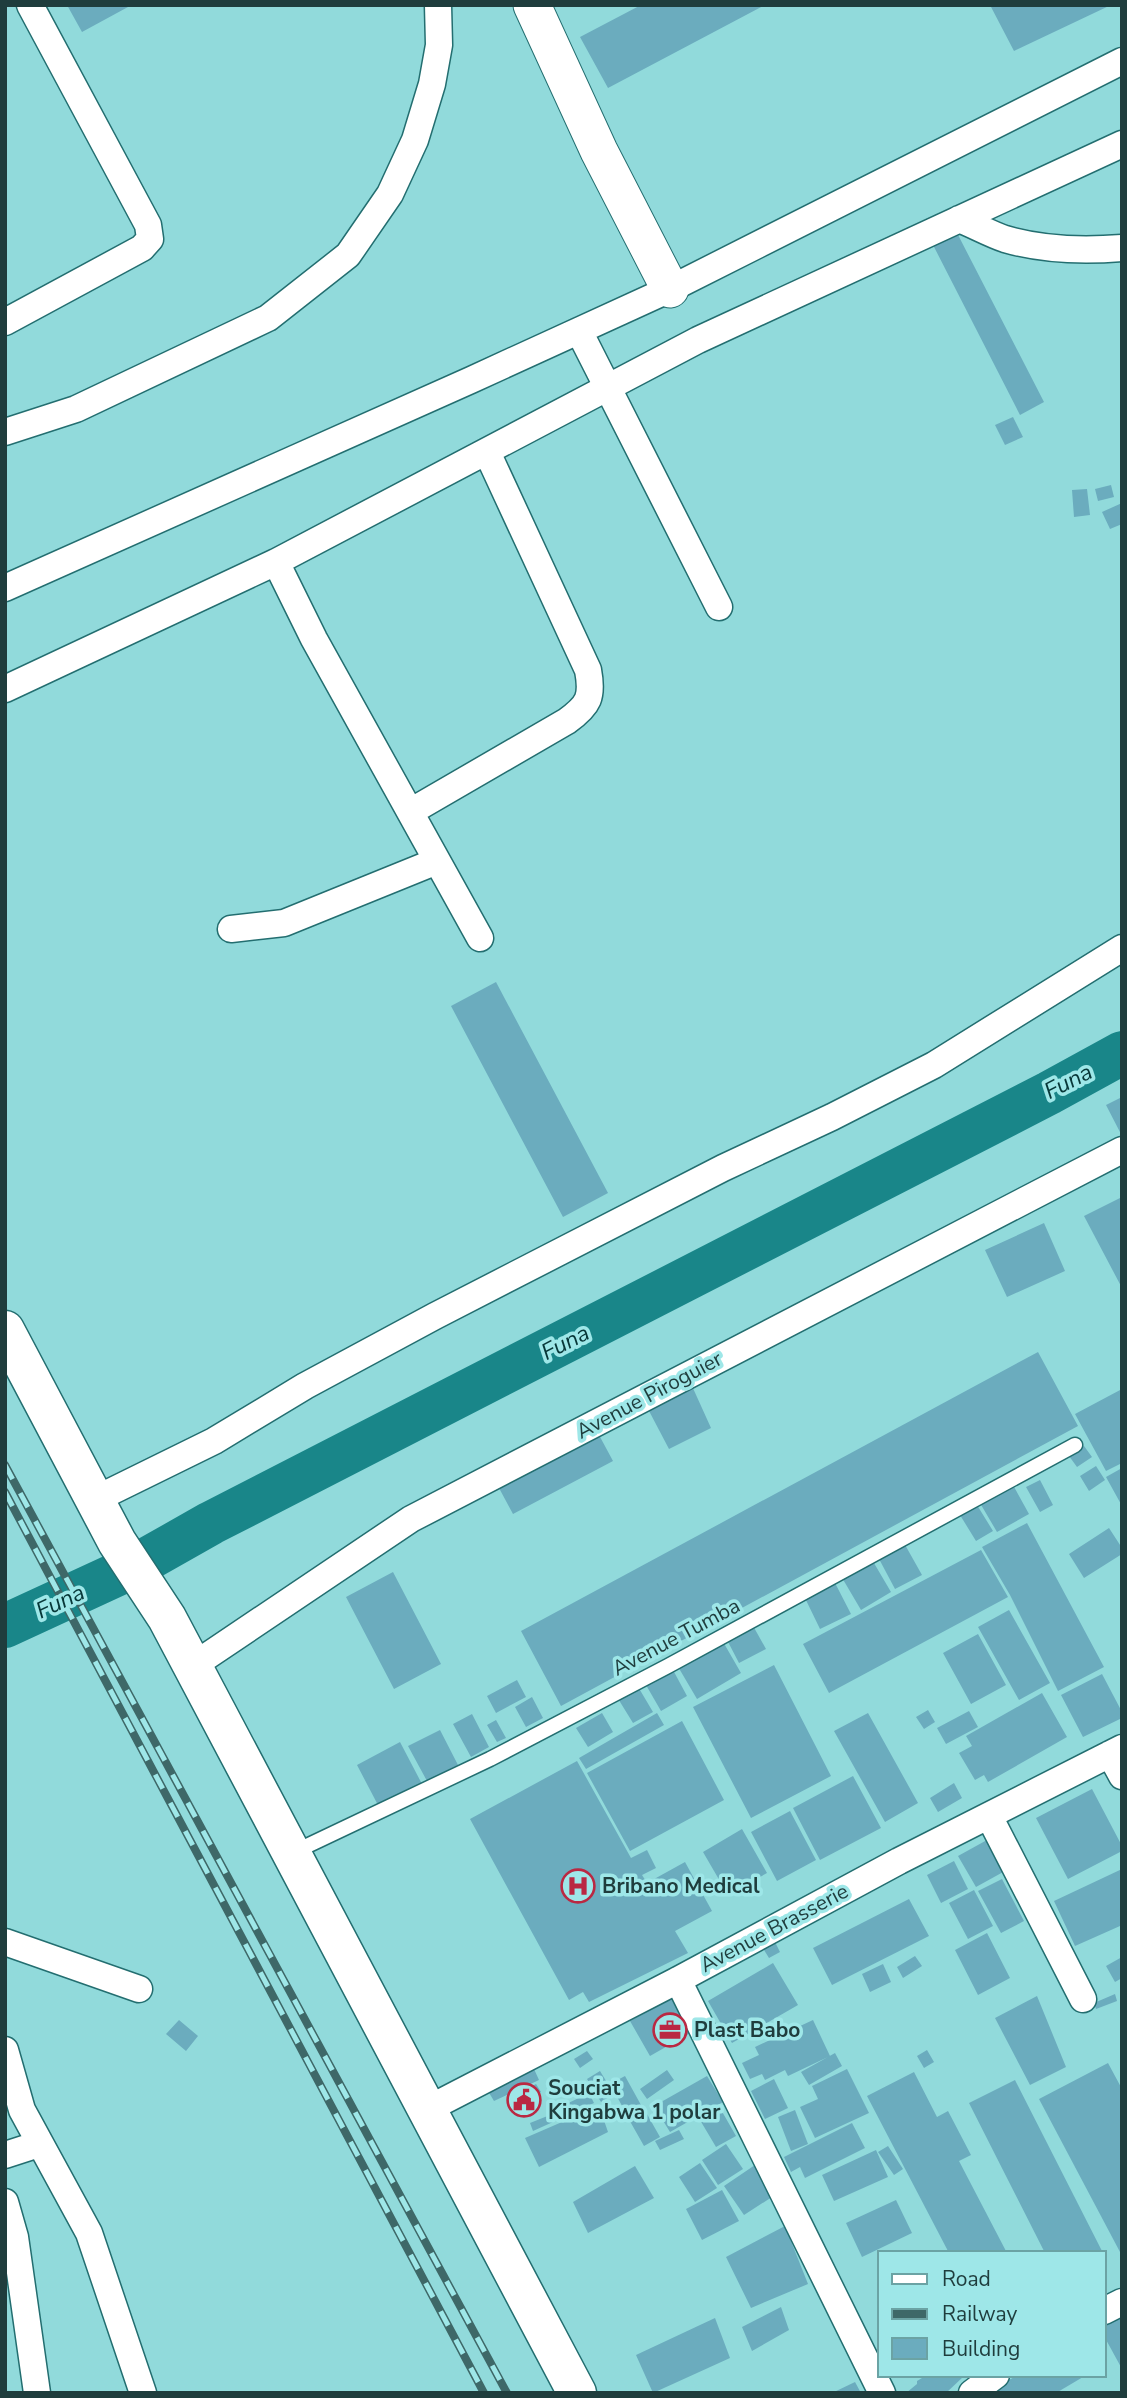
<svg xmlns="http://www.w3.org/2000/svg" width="1127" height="2398" font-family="'Nunito Sans',sans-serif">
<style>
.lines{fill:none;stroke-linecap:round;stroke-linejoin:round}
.river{stroke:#198689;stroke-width:44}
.building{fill:#6bacbe}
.lane-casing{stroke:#236e70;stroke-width:17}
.street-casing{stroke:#236e70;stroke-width:29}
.secondary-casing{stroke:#236e70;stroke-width:39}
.primary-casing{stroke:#236e70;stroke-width:41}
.lane{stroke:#fff;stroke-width:14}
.street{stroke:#fff;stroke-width:26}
.secondary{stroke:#fff;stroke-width:37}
.primary{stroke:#fff;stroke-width:38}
.rail-casing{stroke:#3e6868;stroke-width:8}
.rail{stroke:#9ee7e8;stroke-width:5;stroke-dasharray:16;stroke-linecap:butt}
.labels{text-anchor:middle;stroke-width:7;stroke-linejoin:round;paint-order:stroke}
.street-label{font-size:21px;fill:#1f3d3d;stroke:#9ee7e8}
.poi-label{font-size:21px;font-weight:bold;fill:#1f3d3d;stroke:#9ee7e8;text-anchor:start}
.water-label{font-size:23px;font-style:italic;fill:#073738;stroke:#9ee7e8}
</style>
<rect width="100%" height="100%" fill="#91dadb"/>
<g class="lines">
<path class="river" d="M5,1626l130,-60 76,-43 838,-430 73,-40"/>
</g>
<path class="building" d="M67,5h60l1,2 -46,25z
M641,5h124l-157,83 -28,-51z
M990,5h121l-97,46z
M955,229l89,173 -24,13 -89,-174z
M1013,417l10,20 -18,8 -10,-20z
M1111,485l3,12 -16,4 -3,-12z
M1087,489l3,26 -16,2 -2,-27z
M1122,503v21l-12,5 -8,-17z
M496,982l112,211 -45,24 -112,-211z
M1122,1097v39l-16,-31z
M1122,1197v91l-38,-72z
M1044,1223l21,48 -58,26 -22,-47z
M1038,1352l40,74 -517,280 -40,-75z
M692,1386l19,42 -42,21 -21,-40z
M1122,1389v74l-16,8 -31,-57z
M599,1435l14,26 -100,53 -14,-26z
M1084,1446l8,11 -15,10 -8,-11z
M1096,1466l9,14 -16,11 -9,-15z
M1122,1468v38l-16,-29z
M1040,1480l13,25 -13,7 -14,-25z
M1013,1485l16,29 -32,18 -17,-29z
M977,1505l16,26 -17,10 -16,-26z
M1027,1523l77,144 -46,24 -48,-96 -28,-48z
M1109,1528l13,20v6l-38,24 -15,-24z
M904,1543l18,32 -27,14 -17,-32z
M981,1550l27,47 -179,96 -26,-49z
M871,1558l20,34 -30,18 -20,-34z
M393,1572l48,92 -47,25 -48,-92z
M834,1581l17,33 -31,15 -16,-33z
M1009,1610l41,73 -31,17 -41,-73z
M752,1624l14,25 -27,14 -13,-25z
M978,1634l28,51 -35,19 -28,-51z
M722,1640l19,33 -44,26 -20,-34z
M774,1665l57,111 -80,42 -58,-111z
M673,1670l14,26 -26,15 -15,-26z
M1102,1674l20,38v6l-39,19 -22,-42z
M517,1680l9,17 -30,16 -9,-17z
M637,1685l16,27 -20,11 -16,-26z
M1042,1693l25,44 -79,45 -4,-7 -9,5 -16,-27 13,-7 -6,-10z
M532,1697l11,21 -17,9 -11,-20z
M928,1710l7,12 -11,7 -8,-12z
M969,1711l9,16 -32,17 -9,-16z
M602,1713l11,19 -25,15 -12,-19z
M657,1713l7,12 -78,44 -7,-11z
M868,1713l50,90 -33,19 -51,-91z
M472,1714l17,33 -18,10 -18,-33z
M496,1720l10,18 -9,4 -10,-17z
M682,1721l42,79 -94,51 -43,-78z
M440,1730l18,35 -31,16 -19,-35z
M400,1742l22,42 -43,23 -22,-42z
M577,1761l54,97 16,-8 9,18 -14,7 5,8 38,-21 27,49 -37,20 13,22 -99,49 -6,-10 -14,8 -99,-181z
M853,1776l28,52 -61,32 -27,-52z
M954,1783l8,15 -24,14 -8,-14z
M1092,1789l30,57v5l-54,28 -32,-61z
M790,1811l26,49 -39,21 -26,-49z
M742,1829l25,44 -39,22 -25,-43z
M987,1840l18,31 -29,16 -18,-31z
M954,1861l14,28 -27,14 -14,-28z
M1122,1869v62l-2,-5 -45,20 -21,-45z
M1002,1879l22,42 -23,12 -23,-42z
M974,1890l19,36 -25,13 -19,-36z
M909,1899l20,37 -97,49 -19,-37z
M987,1933l23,45 -32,17 -23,-45z
M773,1938l7,14 -11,6 -8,-13z
M915,1956l7,10 -19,12 -6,-11z
M1122,1957v21l-7,4 -9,-16z
M773,1963l25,42 -66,38 -24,-42z
M883,1964l8,18 -21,10 -8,-18z
M1115,1994l2,7 -21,8 -2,-6z
M1037,1996l29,71 -36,18 -35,-67z
M673,1997l19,35 -42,24 -20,-35z
M179,2020l19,16 -12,15 -20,-17z
M813,2020l17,36 -42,20 -3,-6 -20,10 -3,-6 -12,5 -8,-16 17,-8 -4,-8z
M927,2050l7,12 -10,6 -7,-12z
M587,2051l6,8 -13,9 -6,-9z
M835,2053l7,13 -33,19 -8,-13z
M1108,2063l14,26v162l-2,1 -81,-153z
M534,2069l5,11 -45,21 -6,-10z
M847,2069l22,44 -54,25 -15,-31 18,-8 -6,-13z
M667,2070l7,10 -27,19 -7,-10z
M600,2071l14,23 -13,8 -14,-23z
M914,2072l23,45 11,-6 23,44 -12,6 48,92h-58l-82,-157z
M625,2076l16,29 -15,8 -16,-29z
M707,2076l16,26 -53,30 -16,-26z
M774,2079l14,29 -23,11 -14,-28z
M1015,2080l88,173h-58l-76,-150z
M536,2084l5,8 -13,7 -5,-8z
M589,2093l5,10 -37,18 -5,-10z
M599,2106l9,26 -69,35 -14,-29z
M643,2107l17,30 -16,9 -17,-30z
M720,2108l16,28 -20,11 -16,-27z
M795,2110l13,34 -17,7 -13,-34z
M550,2115l3,7 -20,9 -3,-8z
M852,2123l13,25 -60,30 -5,-11 -9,5 -7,-15z
M679,2130l5,9 -24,11 -5,-9z
M726,2144l17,25 -25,16 -16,-25z
M888,2146l15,23 -9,6 -16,-23z
M876,2150l12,27 -54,24 -12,-26z
M700,2163l17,25 -22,14 -16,-25z
M755,2165l20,30 -31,20 -20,-29z
M635,2166l19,32 -66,35 -15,-31z
M722,2190l17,31 -37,19 -16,-31z
M896,2200l16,33 -50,24 -16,-34z
M785,2226l23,58 -57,24 -25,-51z
M781,2307l8,23 -37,21 -10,-24z
M1122,2316v53l-18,-33v-11z
M715,2318l15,40 -77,35 -17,-38z
M927,2375h35l1,2 -17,16h-40l11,-9v-3z
M1018,2375h64l1,2 -27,16h-63l-2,-3z
M855,2382l6,11h-29z"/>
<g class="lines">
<defs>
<path id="lane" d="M292,1853l198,-94 178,-93 407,-221"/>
<path id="street" d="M959,219c15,6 31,15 46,20 37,11 79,12 117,9
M5,322l137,-74 8,-9 -2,-14 -118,-220
M579,331l140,276
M5,432l71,-23 192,-91 80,-63 42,-61 25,-54 17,-56 7,-39 -1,-40
M276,562l38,77 166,299
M5,588l466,-208 199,-91 452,-228
M5,689l271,-127 422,-222 424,-196
M410,812l157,-91c22,-16 26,-24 21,-51l-101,-218
M231,929l53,-6 153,-62
M96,1499l118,-58 91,-55 130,-70 288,-148 109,-51 102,-52 188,-117
M191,1667l220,-148 711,-369
M1110,1754l12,22
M989,1816l94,183
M5,1942l134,47
M678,1980l204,413
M5,2050l17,60 67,123 54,160
M426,2110l252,-130 221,-119 223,-113
M5,2155l34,-11
M5,2202l10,35 22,156
M1104,2311l18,-9
M972,2393l24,-18"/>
<path id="secondary" d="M532,5l67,146 71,138"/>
<path id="primary" d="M5,1330l112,212 50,76 410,775"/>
</defs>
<use href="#lane" class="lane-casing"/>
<use href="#street" class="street-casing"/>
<use href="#secondary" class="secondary-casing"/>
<use href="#primary" class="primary-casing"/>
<use href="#lane" class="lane"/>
<use href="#street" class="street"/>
<use href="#secondary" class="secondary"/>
<use href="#primary" class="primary"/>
<defs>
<path id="rail" d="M5,1465l502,928
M5,1492l479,901"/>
</defs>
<use href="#rail" class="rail-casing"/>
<use href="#rail" class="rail"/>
</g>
<defs>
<symbol id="hospital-ring" viewBox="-11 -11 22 22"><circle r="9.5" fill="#9ee7e8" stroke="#ba2842" stroke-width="1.5"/><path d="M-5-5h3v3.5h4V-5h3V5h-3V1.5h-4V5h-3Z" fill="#ba2842"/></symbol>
<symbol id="office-ring" viewBox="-11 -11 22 22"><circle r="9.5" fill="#9ee7e8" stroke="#ba2842" stroke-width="1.5"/><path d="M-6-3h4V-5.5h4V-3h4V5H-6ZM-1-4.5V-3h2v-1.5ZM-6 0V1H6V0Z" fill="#ba2842"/></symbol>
<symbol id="civic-ring" viewBox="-11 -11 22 22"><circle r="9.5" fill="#9ee7e8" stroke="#ba2842" stroke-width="1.5"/><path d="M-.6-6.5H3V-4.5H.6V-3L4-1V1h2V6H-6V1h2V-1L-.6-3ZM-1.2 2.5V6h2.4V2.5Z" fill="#ba2842"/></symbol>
</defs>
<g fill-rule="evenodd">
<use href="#hospital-ring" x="559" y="1867" width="38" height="38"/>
<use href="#office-ring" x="651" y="2011" width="38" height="38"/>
<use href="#civic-ring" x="505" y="2081" width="38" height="38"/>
</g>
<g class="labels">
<g class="street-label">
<text transform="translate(649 1395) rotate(-28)" y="7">Avenue Piroguier</text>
<text transform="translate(676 1637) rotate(-28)" y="7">Avenue Tumba</text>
<text transform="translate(774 1928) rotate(-28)" y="7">Avenue Brasserie</text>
</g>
<g class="poi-label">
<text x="602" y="1893">Bribano Medical</text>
<text x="694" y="2037">Plast Babo</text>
<text x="548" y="2095">Souciat<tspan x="548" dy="24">Kingabwa 1 polar</tspan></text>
</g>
<g class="water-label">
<text transform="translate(1068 1081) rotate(-27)" y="8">Funa</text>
<text transform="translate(565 1342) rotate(-27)" y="8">Funa</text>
<text transform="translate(60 1601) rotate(-25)" y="8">Funa</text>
</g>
</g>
<rect width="1127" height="2398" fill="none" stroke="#1f3d3d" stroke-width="14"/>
<rect x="878" y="2251" width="228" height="126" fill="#9ee7e8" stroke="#6ba3a4" stroke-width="2"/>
<rect x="892" y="2274" width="35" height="10" fill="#ffffff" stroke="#6ba3a4" stroke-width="2"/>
<text x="942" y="2286" font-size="21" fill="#1f3d3d">Road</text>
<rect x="892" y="2309" width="35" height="10" fill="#3e6868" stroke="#6ba3a4" stroke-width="2"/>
<text x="942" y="2321" font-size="21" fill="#1f3d3d">Railway</text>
<rect x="892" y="2338" width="35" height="21" fill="#6bacbe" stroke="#6ba3a4" stroke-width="2"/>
<text x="942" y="2356" font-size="21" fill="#1f3d3d">Building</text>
</svg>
